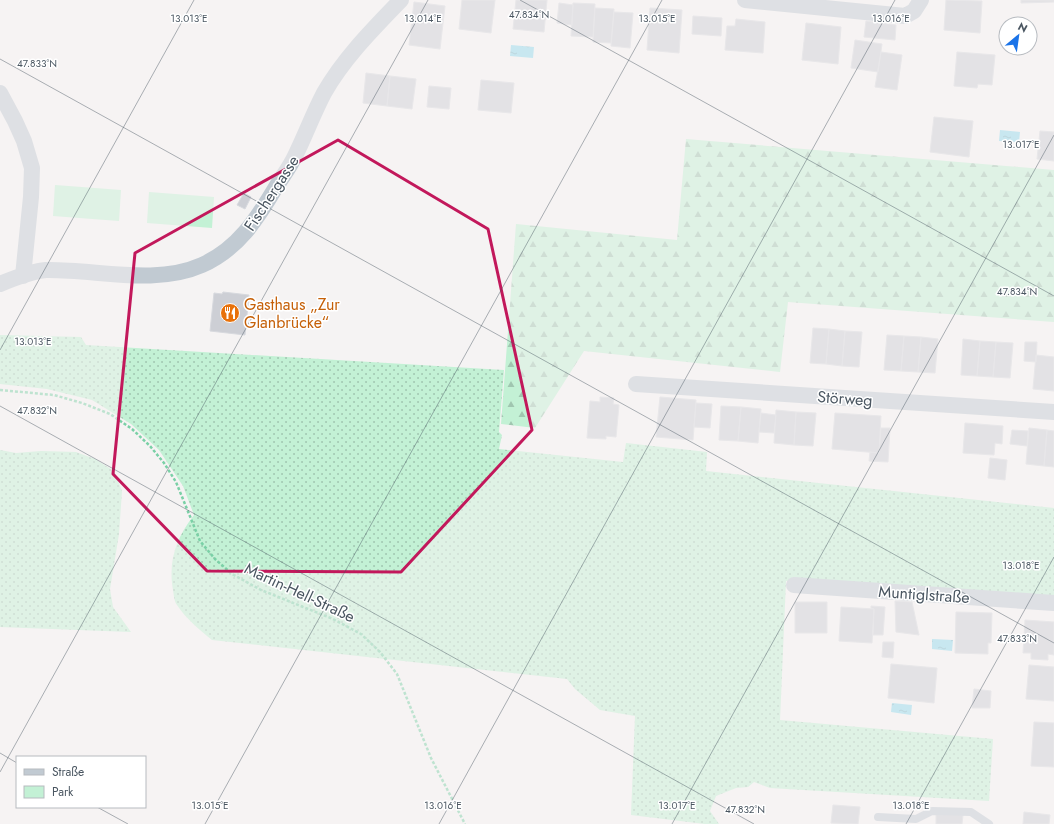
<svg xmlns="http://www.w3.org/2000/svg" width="1054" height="824" font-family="Jost,sans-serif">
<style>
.grass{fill:url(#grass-dots)}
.forest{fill:url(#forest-firs)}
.park{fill:#c3f1d5}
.water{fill:url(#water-ripples)}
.building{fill:#cdcfd5;stroke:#d7d9de}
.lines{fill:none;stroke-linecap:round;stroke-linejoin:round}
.path{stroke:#7ad0a6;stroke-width:2.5;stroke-dasharray:3 2;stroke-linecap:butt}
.service{stroke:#c1cad2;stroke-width:8}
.minor{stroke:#c1cad2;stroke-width:16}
.marked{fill:none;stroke:#c2185b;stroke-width:3;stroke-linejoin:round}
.ticks{fill:none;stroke:#4a5661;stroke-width:1;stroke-opacity:0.45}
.labels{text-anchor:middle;stroke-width:3;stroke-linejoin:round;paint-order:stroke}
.street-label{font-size:16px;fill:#4a5661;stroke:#fff}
.food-label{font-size:16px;fill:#c56008;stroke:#fff;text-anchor:start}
.ticks-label{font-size:10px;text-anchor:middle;fill:#4a5661;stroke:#fff;stroke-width:3;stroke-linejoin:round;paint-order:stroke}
</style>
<defs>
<pattern id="grass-dots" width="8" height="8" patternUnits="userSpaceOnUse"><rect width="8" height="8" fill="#c3f1d5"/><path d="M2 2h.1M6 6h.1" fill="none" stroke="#a0c6b0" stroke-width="1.8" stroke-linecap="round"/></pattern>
<pattern id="forest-firs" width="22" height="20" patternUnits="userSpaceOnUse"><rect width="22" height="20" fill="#c3f1d5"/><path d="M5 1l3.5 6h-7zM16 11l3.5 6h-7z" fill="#a0c6b0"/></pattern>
<pattern id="water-ripples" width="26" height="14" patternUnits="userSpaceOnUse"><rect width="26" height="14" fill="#90daee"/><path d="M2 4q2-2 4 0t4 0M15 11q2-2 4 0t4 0" fill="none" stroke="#78b4c4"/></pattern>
</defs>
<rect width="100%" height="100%" fill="#f5f3f3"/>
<path class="grass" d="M0,335l81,2 5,8 418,25 -5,62 3,3 -3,14 124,13 3,-19 81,9 -1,19 348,37v91l-268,-18 -6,139 213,19 -4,62 -219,-13 -16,-6 -6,5 -12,1 -20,8 -6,15 9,13h-14l-74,-9 4,-99 -35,-6 -25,-21 -8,-10 -355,-39c-12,-10 -26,-21 -35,-35 -3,-4 -3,-10 -4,-15 -5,-29 3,-52 21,-75l-11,-29 -24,-36 -28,-26 -39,-24 -45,-11 -47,-5z
M0,450l16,3 25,-2 35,1 19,7 19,12 8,20 -3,43 -9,55 3,18 18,25 -131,-5z"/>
<path class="forest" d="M686,139l368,31v152l-266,-20 -8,70 -196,-21 -49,77 -34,-4 15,-200 161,16z"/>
<path class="park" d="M55,185l66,5 -2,31 -66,-5z
M149,192l65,5 -2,31 -65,-5z"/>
<path class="water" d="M511,45l23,2 -1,11 -23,-2z
M1000,130l20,2 -1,10 -20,-1z
M932,639l21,1 -1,11 -20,-2z
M892,703l20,2 -1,10 -20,-3z"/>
<path class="building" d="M462,0h33l-4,33 -32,-4z
M516,0h31l-3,32 -31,-3z
M946,0l36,1 -2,32 -36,-3z
M1021,0h33v2l-33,1z
M414,2l31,4 -5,43 -31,-4z
M559,3l14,2 -1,20 -15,-2z
M573,3l22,1 -2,33 -22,-1z
M595,8l19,1 -3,34 -18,-1z
M650,8l32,2 -3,43 -32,-3z
M614,12l19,1 -3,35 -19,-2z
M693,16l29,2 -1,18 -29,-2z
M736,19l29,3 -2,31 -38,-3 2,-24h8z
M866,21l30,4 -1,15 -31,-3z
M806,23l35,4 -3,37 -36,-4z
M855,40l27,4 -4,28 -27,-4z
M881,52l21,3 -5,35 -22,-3z
M957,52l38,3 -3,30 -14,-1 -1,4 -23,-2z
M366,73l24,3 -3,30 -24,-3z
M390,76l26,3 -4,30 -25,-3z
M481,80l33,3 -3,30 -33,-3z
M429,86l22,2 -2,21 -22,-2z
M934,117l39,4 -4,36 -39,-5z
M1040,131l14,1v29l-17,-2z
M244,193l7,4 -6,12 -8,-4z
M223,292l26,3 -4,40 -35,-4 4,-38 8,1z
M813,328l16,1 -3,35 -16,-1z
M829,329l16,2 -3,35 -16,-2z
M845,331l17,1 -3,35 -17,-1z
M887,335l17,1 -3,35 -17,-1z
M904,336l17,1 -3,35 -17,-1z
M921,337l17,2 -3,34 -17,-1z
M963,339l17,2 -3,35 -16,-1z
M980,341l16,1 -3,35 -16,-1z
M996,342l17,1 -3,35 -17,-1z
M1025,342h12l-1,20 -12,-1z
M1036,355l18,2v34l-21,-2z
M600,397l14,1 -1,6 6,1 -3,32 -10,-1v3l-19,-1 3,-37 10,1z
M660,397l36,3 -3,40 -37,-3z
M696,403l16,1 -2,24 -16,-1z
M721,406l20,1 -3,34 -19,-1z
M741,407l20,2 -3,34 -20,-2z
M776,410l20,2 -2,33 -20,-2z
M796,412l20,1 -3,33 -19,-1z
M761,413l15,2 -2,18 -15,-1z
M835,413l46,3 -2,37 -47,-4z
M965,423l38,3 -1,18 -7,-1 -1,12 -31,-2z
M881,428h9l-2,34 -19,-1 1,-9 9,1z
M1029,428l18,2 -3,36 -18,-2z
M1012,430l16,1 -1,15 -17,-2z
M1047,430l7,1v36l-10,-1z
M990,458l17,2 -2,20 -17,-2z
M895,601l17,1 7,33 -23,-3z
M795,602h32v31h-32z
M871,606l14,1 -2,28h-10l1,-26 -3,-1z
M841,607l33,2 -2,34 -33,-2z
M956,612l36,1 -1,30h-3v11l-33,-1z
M1025,620l29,2v33l-6,-1v6l-17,-1v-6h-8z
M883,642h11l-1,16 -11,-1z
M891,664l46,4 -3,35 -46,-5z
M1029,665l25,2v34l-28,-2z
M974,689l17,2 -1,17h-18z
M1034,722l20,1v44l-23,-1z
M833,805l27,2 -2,17 -27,-1z
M1024,812l26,3 -1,9h-26z
M936,813l27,2 -1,9h-26z"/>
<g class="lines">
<path class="path" d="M0,390l54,5 28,8 28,11 22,15 18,17 14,17 12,19 24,59 15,18 17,15 29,16 72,29 28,15 19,18 17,22 34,84 34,66"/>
<path class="service" d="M878,817l38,2 16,-8 39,1 18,12"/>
<path class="minor" d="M745,0l160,16 9,-5 7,-11
M0,93l15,28 9,20 8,27 -1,29 -8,79
M0,284c12,-5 33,-13 46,-14 50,-1 109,16 156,-5 36,-16 55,-46 74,-78 6,-10 14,-20 19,-31 10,-20 18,-42 29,-63 20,-35 49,-64 77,-93
M636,384l418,28
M794,585l260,18"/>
</g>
<path d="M0 0H1054V824H0ZM338,140l150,89 44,201 -131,142 -194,-1 -94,-97 22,-221z" fill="#f5f3f3" fill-opacity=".55" fill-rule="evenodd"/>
<path class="marked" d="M338,140l150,89 44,201 -131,142 -194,-1 -94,-97 22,-221z"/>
<path class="ticks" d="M520,0l534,296M0,59l1054,584M0,350l194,-350M0,406l754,418M0,753l17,10M0,772l428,-772M97,807l31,17M205,824l457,-824M439,824l456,-824M672,824l382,-689M906,824l148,-267"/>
<defs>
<symbol id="restaurant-disc" viewBox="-11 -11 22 22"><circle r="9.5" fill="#e8710a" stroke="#fff"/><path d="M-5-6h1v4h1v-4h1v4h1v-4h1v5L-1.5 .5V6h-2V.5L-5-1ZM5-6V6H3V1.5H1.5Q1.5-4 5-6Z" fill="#fff"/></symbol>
</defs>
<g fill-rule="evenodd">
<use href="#restaurant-disc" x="219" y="302" width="22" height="22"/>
</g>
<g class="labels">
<g class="street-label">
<text transform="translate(271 193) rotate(-57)" y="6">Fischergasse</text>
<text transform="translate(845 398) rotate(4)" y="6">Störweg</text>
<text transform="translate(300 592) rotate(25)" y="6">Martin-Hell-Straße</text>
<text transform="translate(924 594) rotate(4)" y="6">Muntiglstraße</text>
</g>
<g class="food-label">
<text x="244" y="310">Gasthaus „Zur<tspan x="244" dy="18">Glanbrücke“</tspan></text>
</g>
</g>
<g class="ticks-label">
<text x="529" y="18">47.834°N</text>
<text x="189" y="22">13.013°E</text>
<text x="423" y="22">13.014°E</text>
<text x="657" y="22">13.015°E</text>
<text x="891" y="22">13.016°E</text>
<text x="37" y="67">47.833°N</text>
<text x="1021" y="148">13.017°E</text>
<text x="1017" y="295">47.834°N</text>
<text x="33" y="345">13.013°E</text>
<text x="37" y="414">47.832°N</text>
<text x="1021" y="569">13.018°E</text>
<text x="1017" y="642">47.833°N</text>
<text x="210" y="809">13.015°E</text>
<text x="443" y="809">13.016°E</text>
<text x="677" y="809">13.017°E</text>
<text x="911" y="809">13.018°E</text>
<text x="745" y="813">47.832°N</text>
</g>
<rect x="16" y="756" width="130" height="52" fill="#ffffff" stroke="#b7bbc0"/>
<rect x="24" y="769" width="20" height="6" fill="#c1cad2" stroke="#b7bbc0"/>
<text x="52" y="776" font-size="12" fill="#4a5661">Straße</text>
<rect x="24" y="786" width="20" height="12" fill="#c3f1d5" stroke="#b7bbc0"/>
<text x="52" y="796" font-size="12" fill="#4a5661">Park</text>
<g transform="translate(1018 36) rotate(29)"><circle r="19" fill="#ffffff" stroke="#b7bbc0"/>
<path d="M0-3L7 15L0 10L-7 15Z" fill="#1a73e8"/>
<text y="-6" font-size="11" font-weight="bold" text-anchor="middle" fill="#4a5661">N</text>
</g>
</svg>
